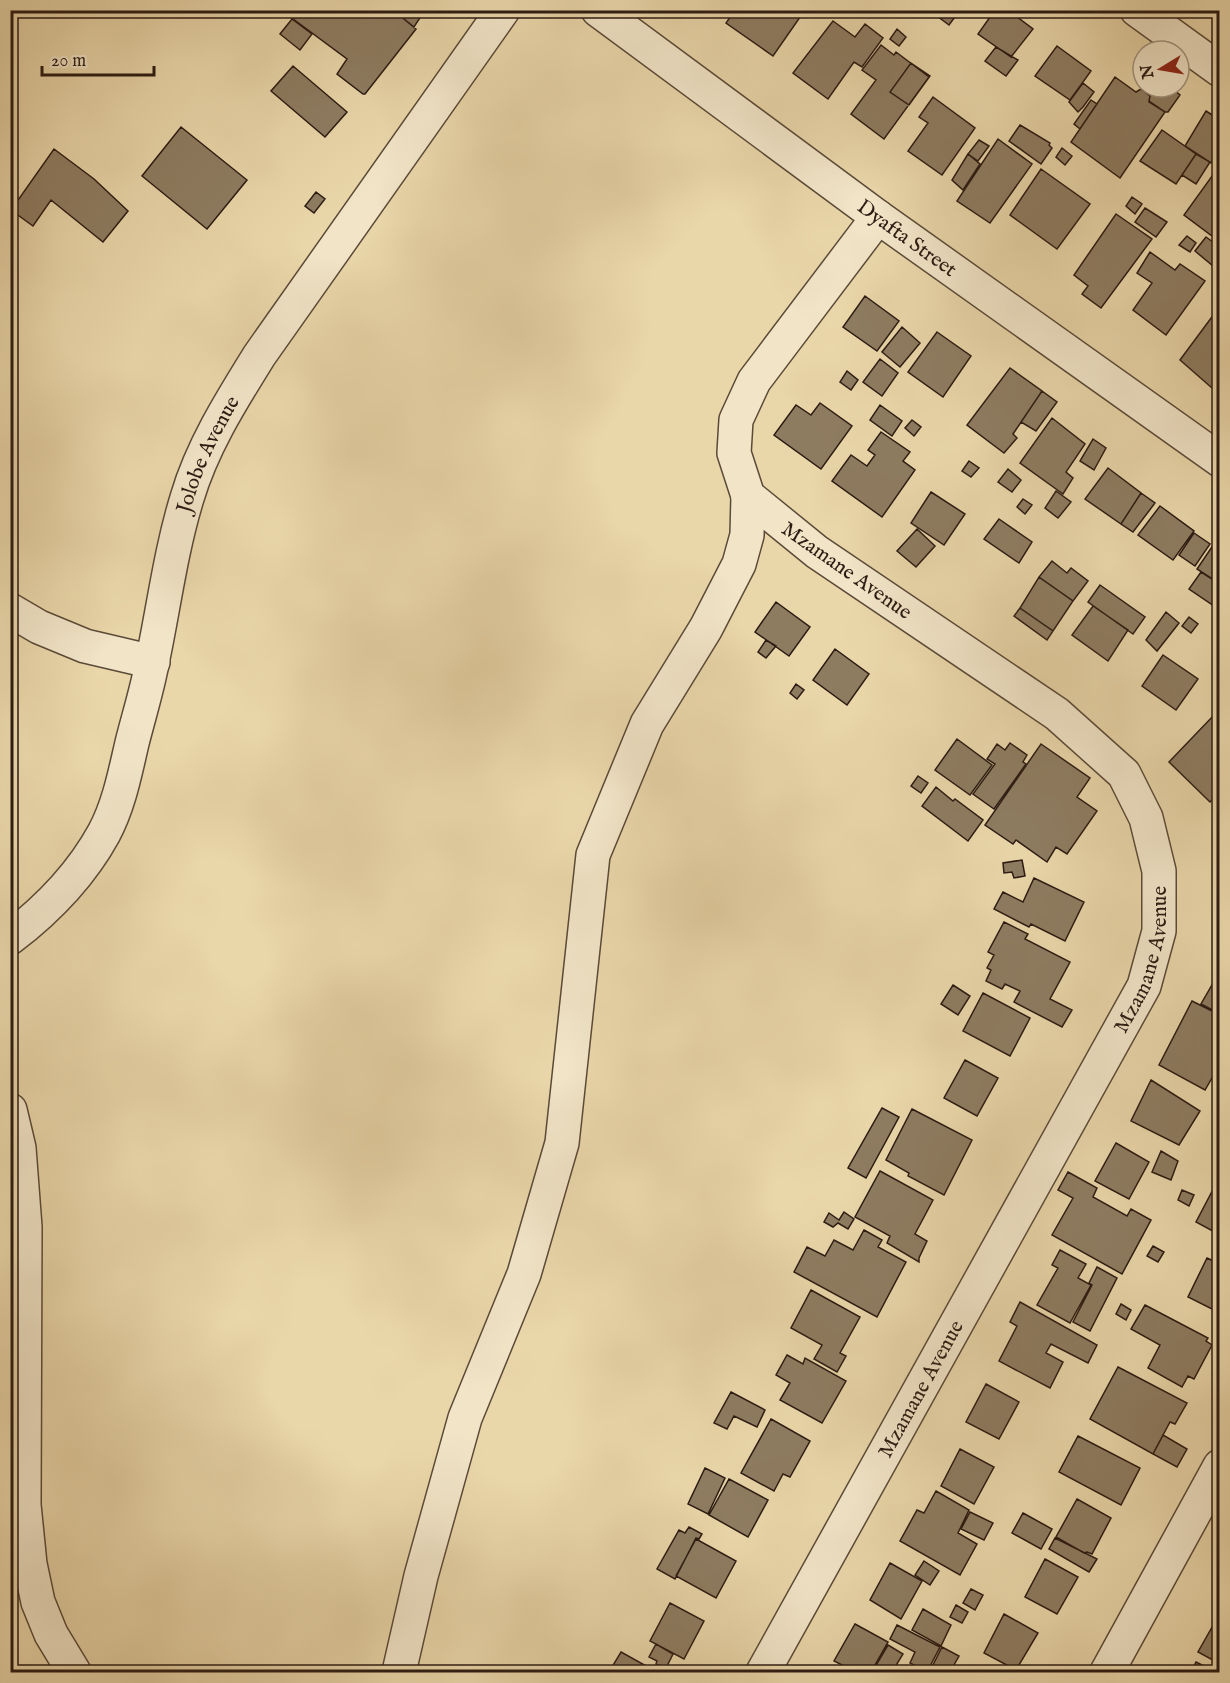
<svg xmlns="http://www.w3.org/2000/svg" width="1230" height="1683" font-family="'IM FELL English',serif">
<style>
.building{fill:#8e7c61;stroke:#2c1b13;stroke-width:1.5}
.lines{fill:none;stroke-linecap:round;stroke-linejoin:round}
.minor-casing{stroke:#5b4a38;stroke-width:36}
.minor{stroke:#f1e4c7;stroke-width:33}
.labels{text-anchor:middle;stroke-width:4.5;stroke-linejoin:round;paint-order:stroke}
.street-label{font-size:21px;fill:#2c1b13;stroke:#f1e4c7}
</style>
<rect width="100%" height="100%" fill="#e9d6a9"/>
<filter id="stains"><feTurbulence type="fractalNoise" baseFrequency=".00333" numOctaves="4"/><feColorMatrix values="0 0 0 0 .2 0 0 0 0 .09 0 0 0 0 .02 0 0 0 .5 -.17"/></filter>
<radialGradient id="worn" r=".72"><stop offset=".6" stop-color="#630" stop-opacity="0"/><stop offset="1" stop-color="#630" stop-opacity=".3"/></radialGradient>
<path class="building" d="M281,10h112l23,19 -51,65h-2l-26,-20 10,-15z
M393,10h32l-11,17z
M735,10h70l-32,46 -47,-33z
M929,10h31l-11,15z
M995,10h13l25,19 -22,28 -33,-23z
M292,19l20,15 -12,16 -20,-16z
M833,21l22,16 10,-13 18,14 -21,29 -8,-5 -26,37 -35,-26z
M897,29l9,8 -7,9 -9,-7z
M881,45l13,10 2,-3 33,25 -45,62 -33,-25 25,-34 -14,-10z
M1057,46l34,25 -21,29 -35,-24z
M996,47l22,13 -12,16 -21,-15z
M911,63l19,13 -21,29 -19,-13z
M293,66l54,46 -22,25 -54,-46z
M1115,77l21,15 5,-3 9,7 -1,5 16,11 -45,66 -49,-36z
M1083,83l11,9 -11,15 -5,5 -9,-10z
M1158,87h12l10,8 -12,17h-3l-16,-10 1,-6z
M933,97l42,31 -33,47 -34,-24 20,-28 -9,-6z
M1091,100l6,4 -17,25 -6,-5z
M1206,111l14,9v30l-9,13 -26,-17z
M1020,125l30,18 -1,2 3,3 -11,16 -32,-23z
M181,127l66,53 -40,49 -65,-53z
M1162,130l34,24 -20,30 -36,-23z
M998,139l34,25 -42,59 -33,-22z
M979,140l10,6 -11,15 -10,-7z
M1062,148l10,8 -7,9 -9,-8z
M54,149l40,30 34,32 -25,31 -52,-42 -18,26 -22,-16z
M968,154l12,10 -17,26 -11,-10z
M1196,154l14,8 -14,22 -14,-9z
M1220,165v77l-36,-27z
M1041,169l49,35 -33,45 -47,-34z
M316,192l9,7 -11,14 -9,-7z
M1132,197l10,7 -7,10 -9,-8z
M1145,208l22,14 -11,15 -21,-15z
M1116,214l36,25 -51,69 -19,-14 6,-8 -14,-11z
M1187,236l9,7 -6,9 -11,-7z
M1206,237l14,10 -1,24 -24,-20z
M1150,252l25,18 5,-6 25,17 -39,54 -33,-25 19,-27 -15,-10z
M865,296l34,25 -22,30 -34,-24z
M1220,306v73l-8,9 -32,-28z
M902,327l18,16 -20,24 -18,-15z
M937,332l34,24 -28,41 -35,-25z
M880,359l18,14 -16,23 -19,-14z
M1010,368l32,23 -29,43 4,4 -13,15 -37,-28z
M847,371l11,9 -7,10 -11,-8z
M1042,391l15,11 -21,29 -15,-9z
M820,403l32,23 -31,43 -47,-34 22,-30 15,10z
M880,405l22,16 -10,15 -22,-16z
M1052,418l33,26 -19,28 7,6 -10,16 -43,-31z
M912,420l9,7 -7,9 -9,-8z
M881,432l29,20 -7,9 12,9 -33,47 -50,-36 19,-26 16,11 8,-11 -7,-5z
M1093,439l13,9 -12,22 -14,-9z
M969,461l10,7 -8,9 -9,-6z
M1108,468l33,25 -20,31 -36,-25z
M1008,469l13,11 -9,12 -14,-10z
M1056,491l15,11 -13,16 -13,-10z
M931,492l34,22 -21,31 -33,-22z
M1141,493l14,10 -22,29 -12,-8z
M1023,499l9,6 -7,9 -8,-7z
M1160,506l34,25 -21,29 -35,-25z
M999,519l33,23 -13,21 -35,-24z
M917,529l18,17 -19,21 -19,-16z
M1194,533l16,11 -15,22 -16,-11z
M1218,538l2,1v45l-23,-15z
M1052,561l15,12 4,-5 17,13 -15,20 -34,-24z
M1201,572l19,12v26l-31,-21z
M1039,577l34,24 -20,30 -33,-23z
M1100,585l45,32 -12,17 -45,-32z
M776,602l34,25 -21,29 -34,-24z
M1093,606l35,24 -20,31 -36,-26z
M1020,608l33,23 -6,9 -33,-24z
M1166,612l13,11 -22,28 -11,-11z
M1189,617l9,7 -7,9 -9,-7z
M766,640l10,6 -10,12 -8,-6z
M835,649l34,25 -22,31 -34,-25z
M1163,655l35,24 -22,31 -34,-24z
M796,684l8,6 -7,9 -7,-6z
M1214,715l6,6v71l-10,10 -41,-40z
M957,739l35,26 -22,30 -35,-25z
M1010,743l17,12 -4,7 3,2 -32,45 -21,-15 22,-30 -8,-5 10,-15 8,6z
M1041,744l49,34 -13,19 20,14 -30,43 -11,-7 -9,15 -31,-22 -3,4 -28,-19z
M918,776l10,7 -7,10 -10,-7z
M936,787l17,14 2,-2 28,21 -15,21 -46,-35z
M1022,860l3,16 -11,2 -2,-6 -8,1 -1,-10z
M1034,878l50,24 -19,39 -34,-17 -2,3 -35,-18 9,-17 20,10z
M1004,922l24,12 -3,5 45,23 -20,37 22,11 -10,17 -48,-25 6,-11 -15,-7 -3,5 -16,-8 5,-11 -4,-2 7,-13 -6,-3z
M1220,971v43l-19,-10z
M953,985l17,11 -12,19 -17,-11z
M983,993l47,25 -20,38 -47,-25z
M1192,1001l28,14v49l-15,26 -46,-25z
M965,1060l33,18 -21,38 -33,-18z
M1151,1080l49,31 -21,34 -48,-24z
M882,1108l17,9 -33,61 -18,-10z
M912,1109l60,31 -28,55 -36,-19 1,-3 -23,-13z
M1116,1143l33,19 -20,37 -34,-18z
M1161,1151l17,10 -7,19 -19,-8z
M880,1171l53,29 -18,34 12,7 -8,17v4l-32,-19 3,-7 -35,-19z
M1068,1172l29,16 -4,9 34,19 4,-7 20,11 -29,54 -70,-39 21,-37 -15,-8z
M1217,1182l3,1v52l-24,-13z
M1182,1190l12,5 -5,11 -11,-6z
M844,1212l10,7 -6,10 -10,-6 -5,4 -9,-5 5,-9 10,7z
M864,1230l18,10 -4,7 28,15 -29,55 -83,-45 13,-25 18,9 9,-16 19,10z
M1153,1246l11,6 -6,10 -11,-6z
M1060,1250l26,14 -8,14 13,7 -21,38 -33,-18 21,-37 -6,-3z
M1207,1258l13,6v49l-32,-16z
M1097,1267l20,11 -27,53 -17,-9 19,-37 -3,-2z
M811,1290l49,27 -20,36 6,3 -9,16 -23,-13 8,-14 -31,-17z
M1020,1302l77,43 -9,18 -37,-19 -5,9 17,9 -13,26 -51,-27 18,-35 -7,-4z
M1121,1304l10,6 -5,10 -10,-6z
M1145,1305l63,33 -2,3 6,4 -18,34 -6,-3 -6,11 -34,-19 12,-23 -29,-16z
M787,1355l16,9 2,-6 41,23 -24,42 -42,-23 10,-17 -14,-8z
M1118,1367l69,36 -12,21 -5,-2 -17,32 -63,-35z
M986,1384l33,18 -20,37 -33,-17z
M731,1392l34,18 -8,17 -23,-11 -7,13 -13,-6z
M771,1419l39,22 -20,36 -7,-3 -9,17 -33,-18z
M1163,1435l24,14 -10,18 -24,-13z
M1078,1436l62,32 -19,37 -62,-33z
M960,1449l34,18 -20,37 -33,-18z
M705,1468l20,10 -17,36 -20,-10z
M729,1479l39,21 -20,37 -39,-22z
M936,1491l33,19 -11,23 19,11 -17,31 -60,-34 17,-31 7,3z
M1077,1499l34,19 -19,36 -5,-2 -3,1 -28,-16z
M970,1512l23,11 -9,17 -23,-11z
M1023,1513l29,16 -11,20 -29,-16z
M689,1527l13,7 -3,5 -3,-1 -21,41 -18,-10 22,-39 6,3z
M1055,1538l42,21 -8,13 -40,-23z
M696,1539l40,22 -20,37 -40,-22z
M1045,1559l33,18 -21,37 -32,-17z
M924,1561l15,10 -9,14 -15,-10z
M890,1563l32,18 -21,38 -31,-19z
M971,1589l12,6 -8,15 -12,-7z
M670,1603l34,18 -20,38 -34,-18z
M956,1605l12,7 -6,11 -12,-6z
M923,1609l28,16 -10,21 -29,-16z
M1220,1613v51l-22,-12z
M1004,1614l34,19 -22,37 -32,-17z
M855,1624l33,18 -17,30h-15l-22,-11z
M897,1625l43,22 -13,25 -17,-9 5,-11 -25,-13z
M656,1644l17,10 -7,14 -10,-4 1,-3 -8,-4z
M888,1645l15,9 -11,18h-20z
M942,1647l17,9 -9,16h-8l-10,-5z
M621,1652l36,20h-48z
M1196,1662l20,10h-25z"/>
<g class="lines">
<defs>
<g id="minor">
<path id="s1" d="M598,10l280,207 342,243"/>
<path d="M1137,10l83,60"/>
<path d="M10,610l29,17 46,19 68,16"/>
<path id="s2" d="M10,938c38,-29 71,-63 94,-105 15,-28 21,-60 28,-90 7,-28 16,-56 21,-85 11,-53 18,-108 34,-160 15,-51 44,-97 72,-142l244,-346"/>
<path d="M10,1110l9,38 6,79 -1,278 6,59 8,38 13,32 23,38"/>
<path d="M399,1672l22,-96 44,-158 59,-144 38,-131 31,-288 54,-131 59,-96 33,-64 8,-29 1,-39"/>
<path id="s3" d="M763,1672l381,-686 15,-55v-60l-13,-53 -22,-44 -67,-60 -240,-162 -69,-56 -14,-43 2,-33 18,-39 124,-164"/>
<path d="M1107,1672l113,-206"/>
</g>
</defs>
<use href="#minor" class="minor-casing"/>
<use href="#minor" class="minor"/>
</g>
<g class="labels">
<g class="street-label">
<text dy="7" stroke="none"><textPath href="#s1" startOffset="384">Dyafta Street</textPath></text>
<text dy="7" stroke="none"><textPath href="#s2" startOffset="536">Jolobe Avenue</textPath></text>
<text transform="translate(847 570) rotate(35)" y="7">Mzamane Avenue</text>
<text dy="7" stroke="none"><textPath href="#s3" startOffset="810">Mzamane Avenue</textPath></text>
<text dy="7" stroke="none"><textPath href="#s3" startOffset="324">Mzamane Avenue</textPath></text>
</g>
</g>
<rect width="1230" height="1683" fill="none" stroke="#e9d6a9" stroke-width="36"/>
<rect x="12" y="12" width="1206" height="1659" fill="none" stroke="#2c1b13" stroke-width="3"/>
<rect x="18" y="18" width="1194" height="1647" fill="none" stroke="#2c1b13" stroke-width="1.5"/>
<g transform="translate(1161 69) rotate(259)"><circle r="28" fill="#f1e4c7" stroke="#a2947f" stroke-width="1.5"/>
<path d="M0-4.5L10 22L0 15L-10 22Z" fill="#8f2418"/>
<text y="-9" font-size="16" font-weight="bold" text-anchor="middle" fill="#2c1b13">N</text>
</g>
<path d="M42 66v9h112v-9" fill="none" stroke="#2c1b13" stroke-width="3"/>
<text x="51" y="66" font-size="18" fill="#2c1b13" stroke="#f1e4c7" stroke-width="4.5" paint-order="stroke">20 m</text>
<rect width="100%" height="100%" filter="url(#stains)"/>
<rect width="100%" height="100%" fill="url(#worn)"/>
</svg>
